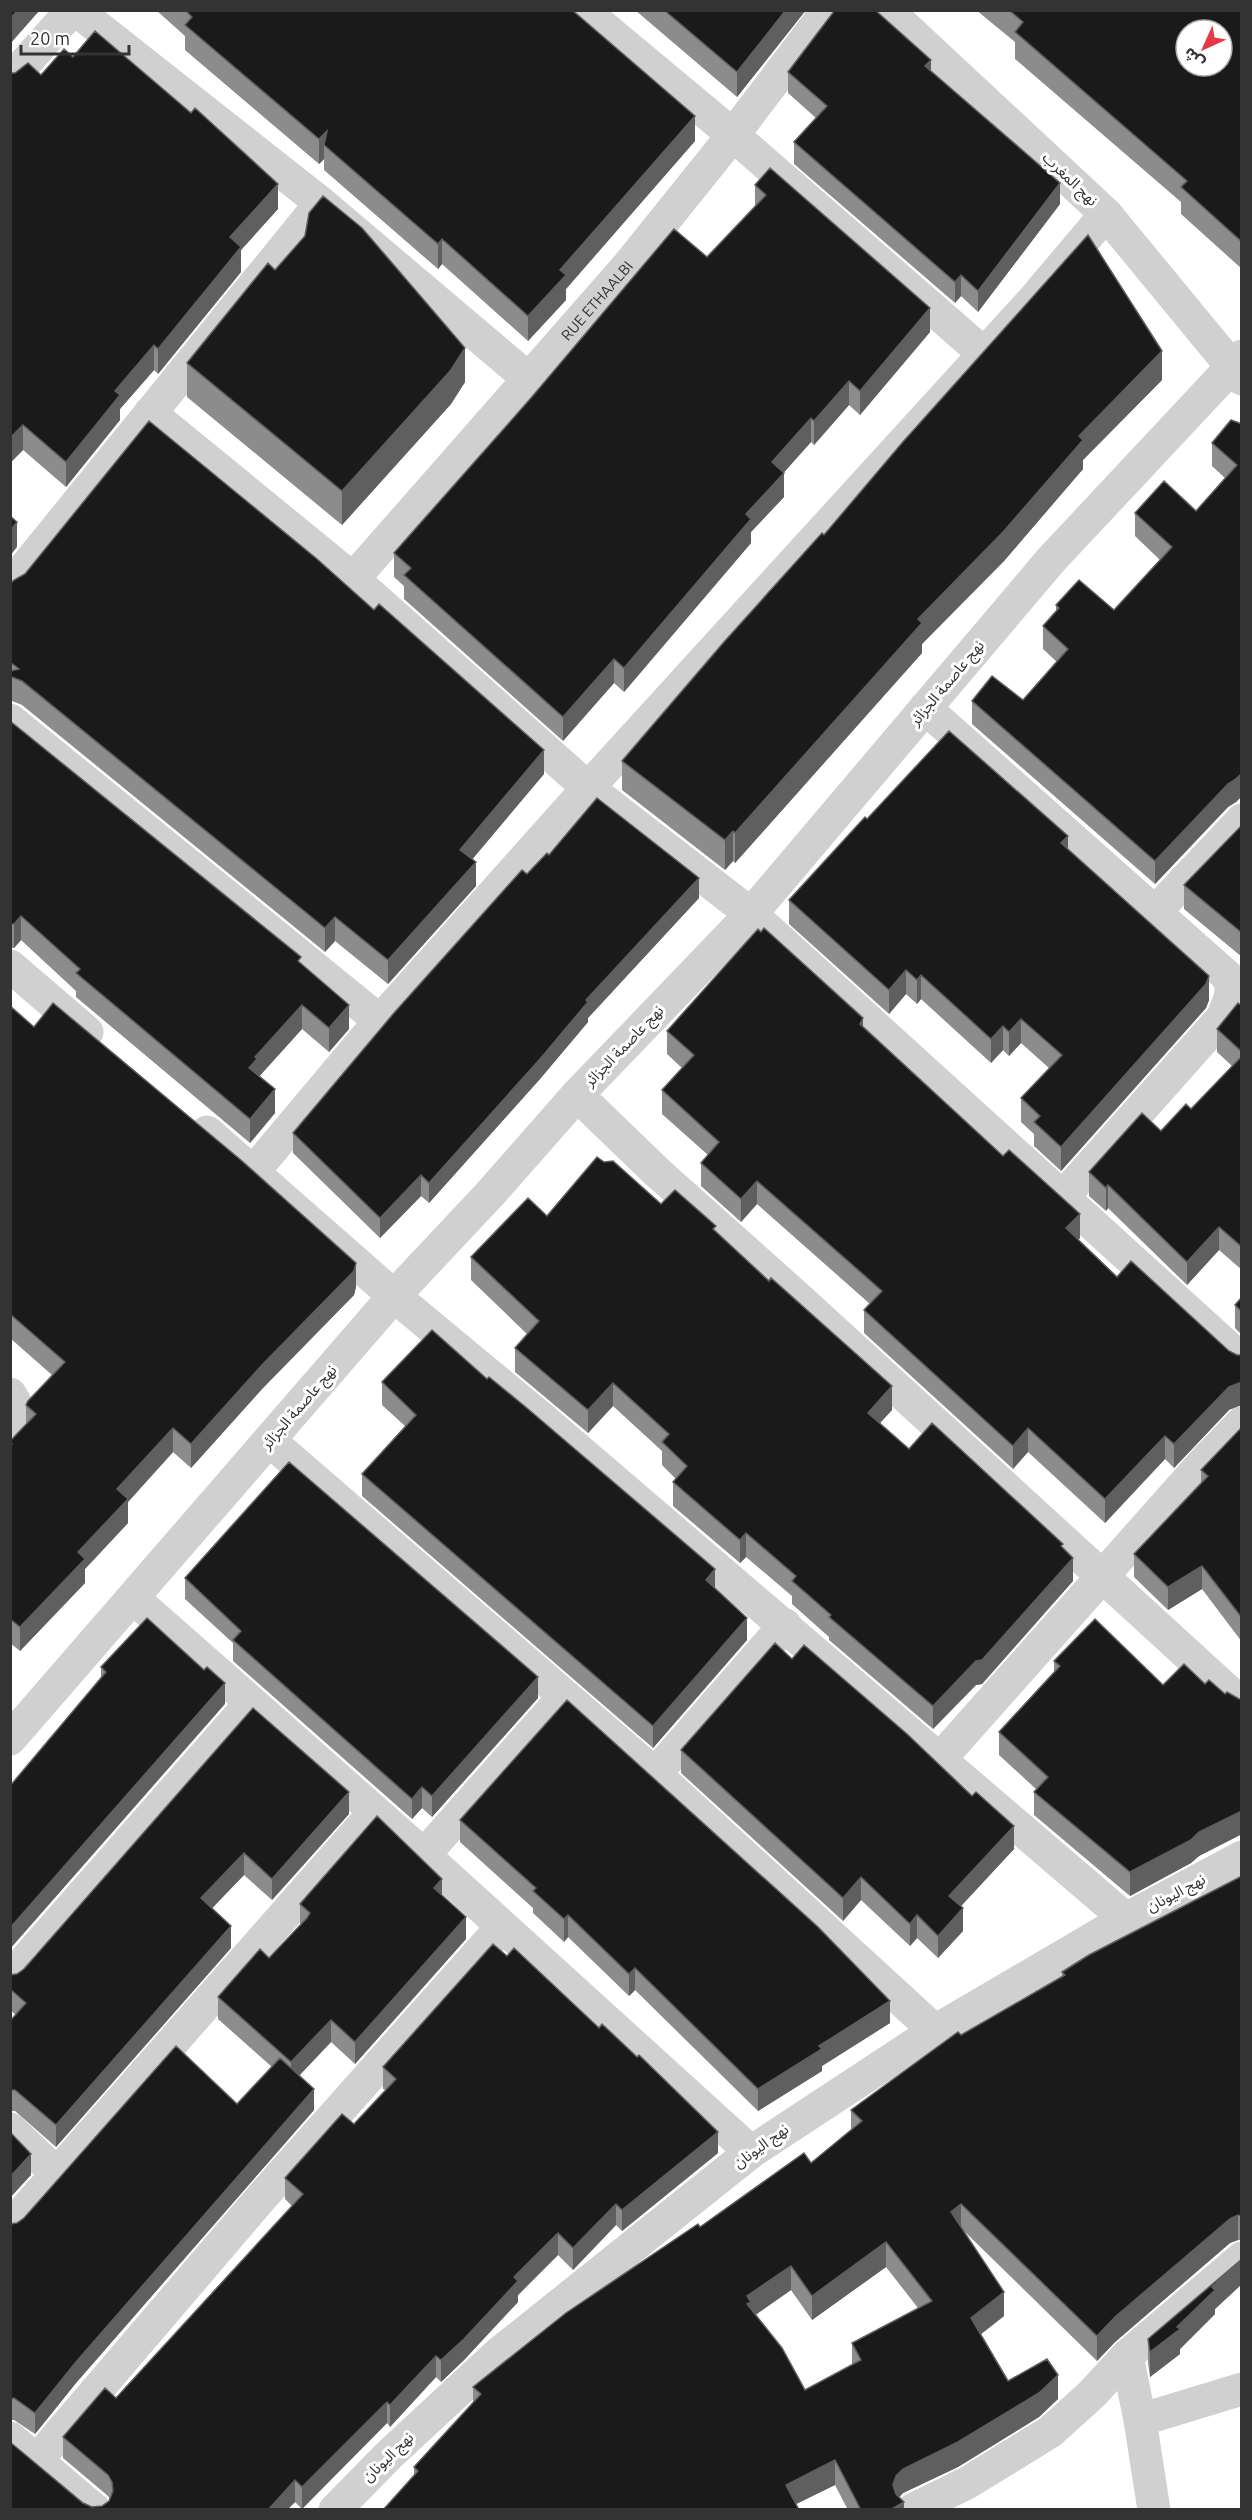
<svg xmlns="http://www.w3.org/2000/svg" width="1252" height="2520" font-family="Ubuntu,'Noto Sans Arabic',sans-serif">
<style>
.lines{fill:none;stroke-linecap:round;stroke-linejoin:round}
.minor{stroke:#d0d0d0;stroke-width:33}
.wall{fill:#8c8c8c;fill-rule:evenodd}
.shaded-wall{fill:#5f5f5f}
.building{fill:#1a1a1a;stroke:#5f5f5f;stroke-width:1.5;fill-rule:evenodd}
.labels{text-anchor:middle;stroke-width:6;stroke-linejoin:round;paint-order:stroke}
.street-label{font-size:15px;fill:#333;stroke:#fff}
</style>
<rect width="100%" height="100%" fill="#fff"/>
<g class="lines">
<g class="minor">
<path d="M76,10l245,193 209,177"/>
<path d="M583,10l150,125 249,217"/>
<path d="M887,10l219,204 136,165"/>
<path d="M10,80l62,-70"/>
<path d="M150,413l203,166 235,209 163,126 491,446"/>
<path id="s1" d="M353,579l274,-312 106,-132 95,-125"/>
<path d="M10,586l311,-383"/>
<path d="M925,708l302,268c9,15 1,27 -5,42l-160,180"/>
<path d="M10,720l370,301"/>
<path d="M1155,912l87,-92"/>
<path d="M10,966l77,66"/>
<path d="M577,1095l81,78 140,125 444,406"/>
<path d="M207,1132l187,164 146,121 586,502"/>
<path d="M254,1171l126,-150 208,-233 447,-490 71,-84"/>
<path d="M10,1394l5,8 -5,18"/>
<path d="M270,1441l385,333 280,257"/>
<path d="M133,1598l291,257 327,297"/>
<path d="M10,1739l384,-443 95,-101 88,-100 174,-181 300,-354 191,-204"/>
<path d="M940,1759l264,-297 38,-39"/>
<path d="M655,1774l130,-149"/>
<path d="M424,1855l140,-158"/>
<path d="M10,1978l240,-274"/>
<path d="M10,2129l46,44"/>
<path d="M10,2227l365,-415"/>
<path d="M1127,2356l13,64 14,90"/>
<path d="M1140,2420l102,-31"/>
<path d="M10,2438l85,72"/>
<path d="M38,2459l223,-261 241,-271"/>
<path d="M335,2510l54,-55 109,-101 253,-202 184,-121 191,-112 116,-62"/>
<path d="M912,2510l55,-27 83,-51 42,-38 35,-38 115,-98"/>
</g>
</g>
<path class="wall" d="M156,10h416l123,131 -129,148v11l-38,41 -86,-77 -4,5 -114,-99v-11l-5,5 -134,-114v-14z
M635,10h171l-69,87z
M976,10h266v259l-61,-55v-12l-166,-143v-17z
M73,57l205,152 -37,41v22l-83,102 -4,-4 -34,39v11l-54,67 -43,-37 -13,13v-390l31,2z
M931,71l129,133 -82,108 -17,-16 -6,7 -161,-139v-22l22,-24 -28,-25v-21z
M755,185l175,147 -70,83 -11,-10 -35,40 -3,-3 -28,31 1,24 -33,35v11l-127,149 -10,-9 -51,58 -159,-142v-13l-10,-9v-24l313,-296 48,-51z
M275,270l190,112 -14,22 -109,121 -155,-128v-34z
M1162,380l-79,80v9l-79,92 -82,83v9l-187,210 -2,-2 -8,9 -103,-80v-29l202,-226z
M1242,424v372l-6,6 -8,5 -73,77 -183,-160v-23l51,-1 34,-38 -14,-13v-23l13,-15v-6l58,5 46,-50 -25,-24v-23l61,-2 29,-33 -13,-12v-23z
M10,584l534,190 -72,85 4,27 -88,98 -53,-43 -10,11 -303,-247 -10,-4 -2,1z
M10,721l291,243 48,65 -20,23 -27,-23 -43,47 16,37 -25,30 -174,-146v-6l-55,-51 -7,8h-4z
M867,819l201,30 141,151 -3,8 -145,163 -27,-25v-12l-13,-12v-24l28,-30 -28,-25 -12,13 -6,-6 -12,13 -70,-64 -4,5 -11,-10 -17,20 -100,-90v-24z
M1242,825v132l-58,-48v-24z
M549,855l150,43 -111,120v4l-48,57 -111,124 -8,-7 -41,42 -87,-85v-20l234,-259z
M10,1006l24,21 322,260 -2,8 -92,94 -71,79 -18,-16 -45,50v21l-43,46v14l-65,68 -10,-8v-202l16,-16v-20l26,-30 -42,-37z
M1242,1006v264l-23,-20 -32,35 -79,-77 -2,3 -17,-15v-24l72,-41 30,-22 41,-43 -15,-14v-23z
M863,1028l217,210 -2,2 151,170 -55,58 -9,-9 -60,64 -77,-71 -15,17 -149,-136v-23l6,-6 -113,-100 -16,18 -40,-36v-23l7,-8 -46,-41v-24l20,-22 -15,-14v-23z
M661,1204l55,28 176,178 -12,13 29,26 154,99 10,33 -91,103 -6,1 -43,44 -104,-89v-3l-37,-33v-8l-46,-39 -6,6 -67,-57v-24l3,-3 -14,-14v-14l-49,-45 -25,27 -73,-61v-24l12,-14 -56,-54v-23l76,-41z
M1242,1297v38l-7,-7v-23z
M382,1382l333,206 32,52 -94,108 -291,-252v-22l43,-48 -23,-21z
M1242,1427v215l-40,-53 -34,21 -34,-33v-23l67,-71v-13z
M185,1578l353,120 -106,119 -10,-9 -10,11 -179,-158v-18l-48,-44z
M1054,1661l109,24 42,-1 20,10 14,5h3v135l-43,22 -8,7 -61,33 -96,-81v-23l2,-3 -37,-34v-23l55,-60z
M101,1667l124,37 -124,-26z
M253,1708l96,106 -77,86 -28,-25 -33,33 20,40 -175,199 -41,-36h-5v-90l6,-6 -6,-5v-35l7,-1 7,-5z
M681,1750l333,99 -53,57 2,25 -25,27 -21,-20 -7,8 -49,-46 -18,21 -162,-148z
M460,1820l430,203 -68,43v5l-64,40 -123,-121 -6,6 -61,-59 -4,5 -31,-29v-5l-73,-66z
M1242,1876v364h-4l-8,3 -115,99 -18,19 -134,-131 41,86 -23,18 27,47 50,18 -19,18 -81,50 -55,26 -4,5 5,12h-56l-13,-25 -39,19 -382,-28v-9l59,-63v-17l227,-160 111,-64 40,-33v-20l110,-75 101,-59v-4zM886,2267l32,41 -66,35v22l-47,25 -50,-75 36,-25 21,30z
M442,1895l24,44 -111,125 -24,-22 -31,33 14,35 -238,273 -41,51 -21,-14h-4v-196l7,-1 220,-119 35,-37 -54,-48v-22l51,-39 31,-33v-21z
M383,2067l335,86 -96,78 -6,-6 -43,45 -15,-15 -40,40v7l-54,58 -23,22 -5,-5 -46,50 -3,-4 -85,86 -7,-7 -8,8h-277l73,-7 9,4 10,-1 7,-5 1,-2 -2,-3 -45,-38v-21l53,-39 176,-192 -7,-7v-21l69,-54 32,-34 -3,-1z
M1242,2259v25l-27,25v5l-35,35v5l-30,23 -2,-14v-24z"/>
<path class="shaded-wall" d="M18,10h22l-30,34v-25z
M786,10h20l-69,87v-25z
M931,60v21l-6,-15z
M695,116v25l-129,148v11l-38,41v-25l32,-46z
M327,131l-3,14v14l-5,5v-25z
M1060,183v21l-82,108v-21z
M278,184v25l-37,41v22l-83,102v-25l72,-112z
M442,239v25l-4,5v-25z
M961,275v21l-6,7v-21z
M930,308v24l-70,83v-24z
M154,345v25l-34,39v11l-54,67v-25l49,-71z
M465,348v34l-14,22 -109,121v-34z
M1162,351v29l-79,80v9l-79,92 -82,83v9l-187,210v-30l183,-214 161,-183z
M849,381v24l-35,40v-24z
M811,418v24l-39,44v-24z
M23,425v25l-13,13v-25z
M784,473v24l-33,35v11l-127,149v-24l122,-154z
M17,522v25l-7,9v-25z
M614,659v24l-51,58v-24z
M544,750v24l-84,100v-24z
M1242,773v23l-6,6 -8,5 -73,77v-23l73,-77z
M733,831v30l-8,9v-30z
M1068,836v24l-7,-17z
M476,862v24l-88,98v-24z
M699,878v20l-111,120v4l-48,57 -111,124v-20l157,-183z
M21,916v24l-7,8v-24z
M335,917v24l-10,11v-24z
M906,970v24l-17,20v-24z
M921,975v24l-4,5v-24z
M1209,976v24l-3,8 -145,163v-24z
M302,1005v24l-45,50 -8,-11 6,-11z
M349,1005v24l-20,23v-24z
M863,1018v23l-3,-17z
M1021,1019v24l-12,13v-24z
M1003,1026v24l-12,13v-24z
M275,1089v24l-25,30v-24z
M421,1175v21l-41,42v-20z
M757,1181v23l-16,18v-23z
M1108,1185v23l-2,3v-23z
M1080,1214v24l-14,14v-24z
M1219,1227v23l-32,35v-23z
M356,1263v24l-2,8 -92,94 -71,79v-24l71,-79z
M1242,1382v23l-13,5 -55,58v-24l55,-57z
M613,1383v23l-25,27v-23z
M892,1386v24l-24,26v-23z
M173,1428v24l-45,50v21l-43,46v14l-65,68v-24l58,-75 39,-63z
M1028,1428v24l-15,17v-23z
M1165,1436v23l-60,64v-24z
M746,1533v24l-6,6v-23z
M1073,1558v23l-91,103 -6,1 -43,44v-23z
M1202,1566v23l-34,21v-23z
M715,1569v23l-9,-12z
M747,1618v22l-94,108v-22z
M538,1677v21l-106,119v-21z
M225,1683v21l-215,245v-21z
M422,1787v21l-10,11v-20z
M349,1792v22l-77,86v-21z
M1242,1811v23l-43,22 -8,7 -61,33v-24l69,-40z
M1014,1826v23l-65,70v-23z
M244,1853v22l-43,45v-22z
M861,1877v23l-18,21v-23z
M442,1879v22l-8,-13z
M963,1908v23l-25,27v-22z
M568,1915v22l-4,5v-23z
M917,1915v23l-7,8v-22z
M466,1917v22l-111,125v-22z
M231,1926v22l-175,199v-22z
M635,1968v22l-6,6v-22z
M890,2001v22l-68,43v5l-64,40v-22l61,-43z
M331,2020v22l-40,42v-22z
M314,2089v21l-238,273 -41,51v-21l41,-51z
M718,2132v21l-96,78v-21z
M31,2154v21l-21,23v-21z
M616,2204v21l-43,45v-22z
M961,2204v24l-10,-16z
M1238,2215v25l-8,3 -115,99 -18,19v-25l18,-19 115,-98z
M558,2233v22l-40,40v7l-54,58 -23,22v-22l73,-83z
M886,2242v25l-74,53v-24z
M1242,2260v24l-27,25v5l-35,35v5l-30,23v-25l27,-25 35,-40z
M791,2266v24l-40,28 -4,11v-33z
M1004,2292v24l-33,26v-24z
M436,2356v21l-46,50v-22z
M1058,2375v24l-19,18 -81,50 -55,26 -7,7 8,2v8h-14l3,-25 3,-9 7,-7z
M387,2402v21l-85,86v-22z
M835,2460v25l-49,24v-24z
M295,2480v22l-8,8h-19z"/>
<path class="building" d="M10,10h8l-8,9z
M185,10h387l123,106 -135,154 6,5 -38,41 -86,-77 -4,5 -114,-99 3,-14 -8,8 -134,-114 7,-8z
M664,10h122l-49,62z
M835,10h40l56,50 -6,6 135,117 -82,108 -17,-16 -6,7 -161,-140 33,-36 -39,-34z
M1009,10h233v232l-61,-55 6,-6 -172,-149 8,-10zM1186,30h36v36h-36z
M95,31l96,82 4,-5 83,76 -48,53 11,10 -83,102 -4,-4 -39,46 5,4 -54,67 -43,-37 -13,13v-365h5l13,-10 13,12 23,-26 9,8z
M770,168l160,140 -70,83 -11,-10 -35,40 -3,-3 -39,44 12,11 -38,41 5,5 -127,149 -10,-9 -51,58 -159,-142 7,-7 -17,-15 137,-155 143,-169 33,28 59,-62 -11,-10z
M323,196l39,32 103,120 -14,22 -109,121 -155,-128 81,-100 7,7 30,-34 4,-23z
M1088,235l74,116 -83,85 4,4 -79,91 -86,88 4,4 -187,210 -2,-2 -8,9 -103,-79 102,-119 98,-109 2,2 78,-92z
M1231,420l11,4v349l-6,6 -8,5 -73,77 -183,-160 20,-25 31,24 45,-51 -25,-23 16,-18 -3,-3 23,-25 35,30 58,-63 -37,-34 29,-32 32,30 41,-46 -25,-22z
M149,421l168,138 57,51 5,-6 165,146 -84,100 16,12 -88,98 -53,-43 -10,11 -303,-247 -10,-4 -2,1v-7l9,-2 -9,-7v-78l4,-4 11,-6z
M10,516l7,6 -7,9z
M10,721l291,236 -3,4 51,44 -20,23 -27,-23 -47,52 2,2 -8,9 26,21 -25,30 -174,-146 4,-4 -59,-53 -7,8h-4z
M949,731l119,105 -7,7 148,133 -3,8 -145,163 -27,-25 6,-6 -19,-18 41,-43 -41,-36 -12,13 -6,-6 -12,13 -70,-64 -4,5 -11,-10 -17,20 -100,-90 76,-83 2,2z
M597,798l102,80 -113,122 2,2 -48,57 -111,124 -8,-8 -41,43 -87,-85 101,-120 128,-143 5,4 20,-21 2,2z
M1242,825v108l-58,-48z
M764,928l99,90 -3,6 143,132 6,-6 71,64 -14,14 51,49 14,-16 98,90 8,4h5v27l-13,5 -55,57 -9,-8 -60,63 -77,-71 -15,18 -149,-136 18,-19 -125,-110 -16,18 -40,-36 18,-21 -57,-52 32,-35 -27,-24 91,-102 3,3z
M53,1003l189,158 114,102 -2,8 -92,94 -71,79 -18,-16 -56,61 11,10 -50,53 7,7 -65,68 -10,-8v-174l2,-1 -2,-3 26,-27 -10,-9 2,-4 37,-39 -55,-48v-308l24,21z
M1238,1003l4,3v46l-25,-23z
M1242,1056v191l-23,-20 -32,35 -79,-77 -2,3 -17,-16 53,-59 19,18 25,-27 5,5z
M597,1157l7,5 9,-1 48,43 14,-14 41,36 -3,3 56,52 2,-3 121,108 -24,27 41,36 23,-26 131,121 -2,2 12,12 -91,102 -6,1 -43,45 -104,-89 2,-2 -39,-34 4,-5 -50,-43 -6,7 -67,-58 14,-16 -25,-24 7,-8 -56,-51 -25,27 -73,-62 24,-27 -68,-64 57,-59 19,18z
M1242,1297v15l-7,-7z
M432,1330l55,49 2,-2 39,32 187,160 -9,11 41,38 -94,108 -291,-252 54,-59 -34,-33z
M1242,1427v191l-40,-52 -34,21 -34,-33 74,-78 -7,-6z
M289,1462l249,215 -106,119 -10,-9 -10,12 -179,-159 8,-9 -56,-53z
M147,1618l57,52 3,-3 18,16 -215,245v-142l96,-114 -5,-5z
M1095,1619l68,66 21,-21 21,20 4,-4 16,14 2,-2 12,7h3v112l-43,21 -8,8 -61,32 -96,-80 14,-15 -49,-45 61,-66 -6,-5z
M775,1643l17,16 12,-14 103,89 65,62 4,-4 38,34 -65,70 14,12 -25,28 -21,-21 -7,9 -49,-47 -18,21 -162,-148z
M567,1700l251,227 72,74 -71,45 3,3 -64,40 -123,-121 -6,6 -61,-59 -4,4 -31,-28 3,-3 -76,-68z
M253,1708l96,84 -77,87 -28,-26 -43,45 30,28 -175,199 -41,-35h-5v-69l16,-18 -16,-14v-14l7,-1 7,-5z
M377,1816l65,63 -8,9 32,29 -111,125 -24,-22 -40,42 -73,-65 42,-48 9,9 38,-40 3,-5 -10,-9z
M1242,1876v340l-4,-1 -8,4 -115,98 -18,19 -136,-132 -10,8 53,80 -33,26 37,63 39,-22 11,16 -19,18 -81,49 -55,27 -7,7 -3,9 3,9 8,8 -14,8h-29l-26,-50 -49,25 13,25h-416l35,-39 -4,-4 67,-73 -8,-7 93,-74 132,-89 2,3 104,-74 7,10 51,-42 -11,-11 107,-78 3,3 104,-60 -3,-3 27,-17zM886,2242l46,59 -80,42 9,17 -56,30 -23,-42 -35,-44 4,-2 -4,-6 44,-30 21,30z
M493,1944l14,12 7,-8 85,80 3,-4 35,33 2,-2 79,77 -96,78 -6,-6 -43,44 -15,-15 -44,44 4,4 -54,58 -23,21 -5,-4 -46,49 -3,-3 -85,85 -7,-7 -27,30h-258v-68l73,61 9,4 10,-1 7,-5 4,-10 -1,-9 -4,-7 -45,-38 42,-49 11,10 187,-204 -18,-16 57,-64 12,10 42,-45 -13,-12z
M176,2046l61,58 43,-46 34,31 -238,273 -41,51 -21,-15 -4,1v-175l7,-1 7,-5z
M10,2132l21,22 -21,23z
M1242,2259l-30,28 3,3 -38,37 3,2 -30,23 -2,-13z"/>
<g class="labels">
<g class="street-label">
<text transform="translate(1070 179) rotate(44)" y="5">نهج المغرب</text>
<text dy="5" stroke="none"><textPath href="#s1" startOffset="370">RUE ETHAALBI</textPath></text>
<text transform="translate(947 683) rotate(-50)" y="5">نهج عاصمة الجزائر</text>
<text transform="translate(624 1046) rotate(-46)" y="5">نهج عاصمة الجزائر</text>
<text transform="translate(299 1407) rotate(-49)" y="5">نهج عاصمة الجزائر</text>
<text transform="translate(1176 1893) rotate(-28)" y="5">نهج اليونان</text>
<text transform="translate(761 2146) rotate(-36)" y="5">نهج اليونان</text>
<text transform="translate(388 2457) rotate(-44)" y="5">نهج اليونان</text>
</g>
</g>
<rect width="1252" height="2520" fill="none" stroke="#333333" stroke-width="24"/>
<g transform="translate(1204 48) rotate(225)"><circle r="28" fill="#ffffff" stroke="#adadad" stroke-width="1.5"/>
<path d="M0-4.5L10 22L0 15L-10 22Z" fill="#e63946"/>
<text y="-9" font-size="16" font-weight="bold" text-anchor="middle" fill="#333333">ش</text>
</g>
<path d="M21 45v9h108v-9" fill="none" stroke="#333333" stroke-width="3"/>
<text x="30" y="45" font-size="18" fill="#333333" stroke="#ffffff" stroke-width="4.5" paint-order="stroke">20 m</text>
</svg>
